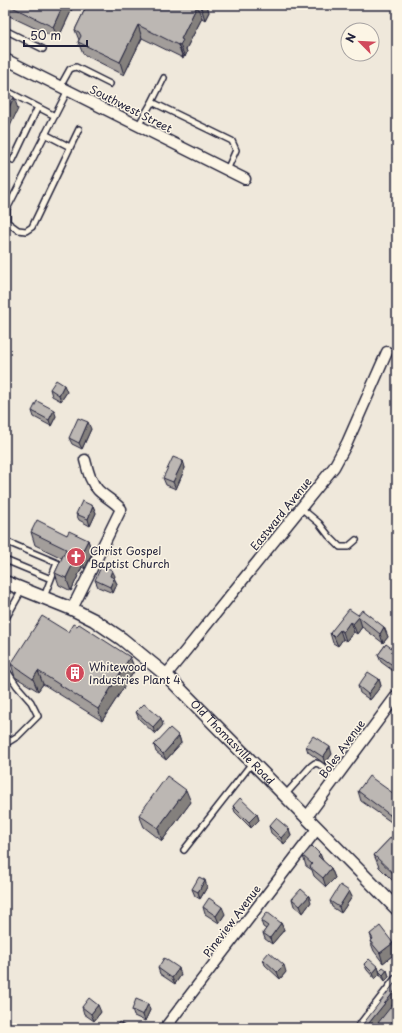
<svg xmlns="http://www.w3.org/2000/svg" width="402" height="1033" font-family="'Playpen Sans',sans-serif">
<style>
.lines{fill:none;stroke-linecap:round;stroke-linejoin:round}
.service-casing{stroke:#22223b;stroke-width:8}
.minor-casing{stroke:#22223b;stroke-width:13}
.tertiary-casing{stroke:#22223b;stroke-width:15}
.service{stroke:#fcf5e5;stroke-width:5}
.minor{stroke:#fcf5e5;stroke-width:10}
.tertiary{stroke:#fcf5e5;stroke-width:12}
.wall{fill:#a29d9a;stroke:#22223b}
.shaded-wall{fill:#84807d;stroke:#22223b}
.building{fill:#bcb7b3;stroke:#22223b}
.labels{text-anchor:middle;stroke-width:3;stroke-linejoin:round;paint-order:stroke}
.street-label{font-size:11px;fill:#22223b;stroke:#fcf5e5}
.poi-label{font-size:11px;fill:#22223b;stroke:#fcf5e5;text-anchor:start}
</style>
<rect width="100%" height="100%" fill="#efe8db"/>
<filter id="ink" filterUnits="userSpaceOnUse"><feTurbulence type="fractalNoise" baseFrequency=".025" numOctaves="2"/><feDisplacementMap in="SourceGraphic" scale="8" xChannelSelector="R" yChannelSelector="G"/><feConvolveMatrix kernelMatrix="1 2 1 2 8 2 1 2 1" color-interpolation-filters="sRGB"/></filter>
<g filter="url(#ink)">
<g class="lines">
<defs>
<path id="service" d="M5,30l38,19
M60,87l10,-18 6,-2 34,17
M5,90l50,26
M68,90l-61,119v13l11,8 8,1 6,-4 47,-98
M152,102l12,-24
M138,126l14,-24 80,39 4,9 -9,20
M45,134l25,13
M13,160l25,-53
M301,508l18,15 10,13 11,11h8l8,-7
M5,541l52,22 -13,34
M5,560l46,19
M5,620l17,-30
M5,668l12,18 14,16 7,14 -20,20 -13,8
M285,795l26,-29 4,-3 4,1 17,13
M184,850l68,-87"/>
<path id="minor" d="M5,59l240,120
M72,609l49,-100c-7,-8 -16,-12 -23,-19 -8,-9 -10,-19 -13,-30
M166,675l168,-208 13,-24 40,-91
M306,818l91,-123
M165,1028l152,-199
M360,1028l37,-48"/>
<g id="tertiary">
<path id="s1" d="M5,582l67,27 22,11 28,19 44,36 231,234"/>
</g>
</defs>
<use href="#service" class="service-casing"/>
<use href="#minor" class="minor-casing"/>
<use href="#tertiary" class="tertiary-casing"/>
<use href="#service" class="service"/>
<use href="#minor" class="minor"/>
<use href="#tertiary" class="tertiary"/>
</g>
<path class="wall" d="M5,5h69l-16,34 -53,-25z
M87,5l120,1 2,6 -4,8 -3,-2 -16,31 1,3 -2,5 -2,-1v2l-41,-20 -18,37 -41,-21 -5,-12 1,-2 -4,-10z
M50,389l17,3 -6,9 -9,-5z
M32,411l24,5 -5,10 -17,-9z
M91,429l-9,20 -10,-5 -3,-6z
M183,461l2,7 -9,21 -10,-4 -3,-7z
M93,506l3,7 -6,13 -11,-6 -3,-6z
M31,532l36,3 21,5 4,13 -7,16 -3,-2 -11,24 -12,-6 -4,-12 7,-15 -27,-13z
M115,576l-1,2 3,6 -4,9 -15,-6 -3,-7z
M358,615l26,12 4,10 -5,6 -21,-16 -5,7 -3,-2 -8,9 -3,-2 -5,7 -5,-3 -3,-10z
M68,632l62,25 5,13 -33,51 -59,-37 -5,7 -23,-14 -4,-13z
M386,644l10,29 -15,-11 -3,-7z
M379,679l2,7 -11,14 -10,-7 -2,-7z
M136,712l27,13 -8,9 -16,-15z
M179,736l2,7 -15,17 -10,-8 -2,-7z
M306,746l26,8 -7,10 -17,-12z
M358,791l39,5v24l-3,4 -33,-23z
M191,802l-29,39 -18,-14 -5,-12z
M233,806l24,8 2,6 -8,8 -16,-16z
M397,822v63l-18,-18 -5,-12 23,-24 -2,-7z
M269,826l20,3 2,7 -7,8 -13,-11z
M320,854l3,7 8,7 4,10 -9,9 -12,-11 -2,-6 -6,-4 -3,-10z
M207,887l-7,12 -5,-3 -3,-7z
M349,891l3,6 -11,16 -9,-6 -2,-6z
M292,899l19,3 -8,11 -9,-7z
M203,907l22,7 -6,9 -14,-9z
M261,921l20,2 3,7 -12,14 -7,-5 -2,-6 3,-4 -3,-2z
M370,934l27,18 -14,11 -9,-12 -4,-10 2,-1z
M263,959l23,13 -6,7 -15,-14z
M364,964l14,3 1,4 8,-1 2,7 -4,4 -3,-4 -2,-3 -5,5 -8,-9z
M158,968l23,7 -6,9 -15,-10z
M82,1007l19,5 -7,9 -10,-7z
M132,1010h18l-5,11 -11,-5z"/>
<path class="shaded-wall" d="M63,5h11l-16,34 -5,-12z
M202,5h5v1l2,6 -4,8 -4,-13z
M197,6l5,12 -16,31 1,3 -2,5 -5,-12 1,-6z
M138,25l4,13 -18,37 -4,-13z
M178,44l5,12v2l-5,-13z
M14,97l4,12 -13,28v-22z
M64,385l3,7 -6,9 -2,-6z
M54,410l2,6 -5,10 -2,-6z
M88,422l3,7 -9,20 -3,-6z
M6,459l2,6 -3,7v-12z
M183,461l2,7 -9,21 -3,-7z
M93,506l3,7 -6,13 -2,-7z
M88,540l4,13 -7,16 -5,-13z
M77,555l5,12 -11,24 -5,-13z
M112,570l3,6 -3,6 -2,-6z
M114,578l3,6 -4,9 -3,-6z
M359,617l3,10 -5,7 -4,-10z
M350,622l4,10 -8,9 -3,-9z
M384,627l4,10 -5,6 -3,-9z
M340,630l3,9 -5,7 -4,-9z
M130,657l5,13 -33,51 -4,-12z
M397,662v10l-1,1 -2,-7z
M38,671l5,13 -5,7 -5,-12z
M379,679l2,7 -11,14 -2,-6z
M161,718l2,7 -8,9 -2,-7z
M179,736l2,7 -15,17 -3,-6z
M330,747l2,7 -7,10 -2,-7z
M186,790l5,12 -29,39 -4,-13z
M397,805v15l-3,4 -4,-9z
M257,814l2,6 -8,8 -2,-6z
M289,829l2,7 -7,8 -3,-6z
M320,854l4,9 -6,-7z
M331,868l4,10 -9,9 -3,-9z
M205,880l2,7 -7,12 -2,-7z
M349,891l3,6 -11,16 -2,-6z
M309,896l2,6 -8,11 -3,-7z
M222,907l3,7 -6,9 -3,-7z
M281,923l3,7 -12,14 -2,-6z
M393,943l4,9 -14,11 -3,-10z
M284,965l2,7 -6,7 -3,-7z
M378,967l2,7 -5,5 -2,-6z
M179,968l2,7 -6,9 -3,-6z
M387,970l2,7 -4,4 -2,-6z
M397,988v14l-21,26h-11z
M148,1004l2,6 -5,11 -2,-6z
M98,1005l3,7 -7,9 -3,-7z
M397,1019v9h-7z"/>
<path class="building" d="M8,5h55l-10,22z
M87,5h115l-1,2 -4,-1 -16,33 2,1 -3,5 -2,-1v1l-40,-20 -18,37 -42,-20 3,-6 -2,-4 -4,-2z
M5,93l9,4 -9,18z
M56,380l8,5 -5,10 -9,-6z
M37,401l17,9 -5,10 -17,-9z
M78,418l10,4 -9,21 -10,-5z
M173,457l10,4 -10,21 -10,-4z
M82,501l11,5 -5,13 -12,-5z
M37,520l30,15 2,-4 19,9 -8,16 -3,-1 -11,23 -11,-5 11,-24 -35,-17z
M102,565l10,5 -2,6 4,2 -4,9 -15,-7z
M349,609l9,6 4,-5 22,17 -4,7 -21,-17 -6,7 -3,-2 -7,10 -3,-2 -6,7 -4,-4z
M42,616l26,16 5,-8 4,2 2,-2 51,33 -32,52 -60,-38 -5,8 -22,-15z
M386,644l11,8v10l-3,4 -16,-11z
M368,672l11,7 -11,15 -10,-8z
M144,704l17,14 -8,9 -17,-15z
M170,728l9,8 -16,18 -9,-9z
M313,736l17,11 -7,10 -17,-11z
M167,776l19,14 -28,38 -19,-13z
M369,776l28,20v9l-7,10 -32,-24z
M240,798l17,16 -8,8 -16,-16z
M276,818l13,11 -8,9 -12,-12z
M397,822v5l-2,-3z
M397,831v46l-23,-22z
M312,846l8,8 -2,2 13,12 -8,10 -13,-11 2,-3 -9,-8z
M199,877l6,3 -7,12 -6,-3z
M340,885l9,6 -10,16 -9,-6z
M301,889l8,7 -9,10 -8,-7z
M209,898l13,9 -6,9 -13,-9z
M267,912l14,11 -11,15 -7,-5 5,-7 -7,-5z
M380,926l13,17 -13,10 -10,-12 3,-2 -3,-5z
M269,952l15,13 -7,7 -14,-13z
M164,958l15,10 -7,10 -14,-10z
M369,959l9,8 -5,6 -9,-9z
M383,967l4,3 -4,5 -4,-4z
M397,980v8l-32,40h-5z
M89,998l9,7 -7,9 -9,-7z
M136,999l12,5 -5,11 -11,-5z
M397,999v20l-7,9h-16z
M119,1022l9,6h-13z"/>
</g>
<defs>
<symbol id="church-disc" viewBox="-11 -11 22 22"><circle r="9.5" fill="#d1495b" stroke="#fcf5e5"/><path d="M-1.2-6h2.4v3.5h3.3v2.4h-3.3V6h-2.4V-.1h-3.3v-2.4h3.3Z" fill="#fff"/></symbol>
<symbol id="building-disc" viewBox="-11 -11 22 22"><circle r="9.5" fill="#d1495b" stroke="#fcf5e5"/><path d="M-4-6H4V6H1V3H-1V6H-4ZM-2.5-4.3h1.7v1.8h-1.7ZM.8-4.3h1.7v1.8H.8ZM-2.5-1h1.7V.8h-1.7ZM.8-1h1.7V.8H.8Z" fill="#fff"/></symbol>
</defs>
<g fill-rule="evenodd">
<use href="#church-disc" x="65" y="546" width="22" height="22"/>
<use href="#building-disc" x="64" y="662" width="22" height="22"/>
</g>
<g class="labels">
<g class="street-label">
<text transform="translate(131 109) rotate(27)" y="4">Southwest Street</text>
<text transform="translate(281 514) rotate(-51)" y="4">Eastward Avenue</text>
<text dy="4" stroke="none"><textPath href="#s1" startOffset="282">Old Thomasville Road</textPath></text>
<text transform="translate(342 749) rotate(-54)" y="4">Boles Avenue</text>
<text transform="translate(232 921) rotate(-53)" y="4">Pineview Avenue</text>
</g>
<g class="poi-label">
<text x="90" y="555">Christ Gospel<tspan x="90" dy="13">Baptist Church</tspan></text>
<text x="89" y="671">Whitewood<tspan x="89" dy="13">Industries Plant 4</tspan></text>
</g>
</g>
<rect width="402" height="1033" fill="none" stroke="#fcf5e5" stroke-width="20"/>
<rect x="10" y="10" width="382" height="1013" fill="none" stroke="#22223b" stroke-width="1.5" filter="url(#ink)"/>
<g transform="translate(360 42) rotate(294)"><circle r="19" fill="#fcf5e5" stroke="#a5a1a1"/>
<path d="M0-3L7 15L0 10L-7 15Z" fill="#d1495b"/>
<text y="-6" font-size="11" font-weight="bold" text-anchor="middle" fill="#22223b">N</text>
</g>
<path d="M24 40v6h63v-6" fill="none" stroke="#22223b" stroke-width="2"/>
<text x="30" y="40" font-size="12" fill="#22223b" stroke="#fcf5e5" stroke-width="3" paint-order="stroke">50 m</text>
</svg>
